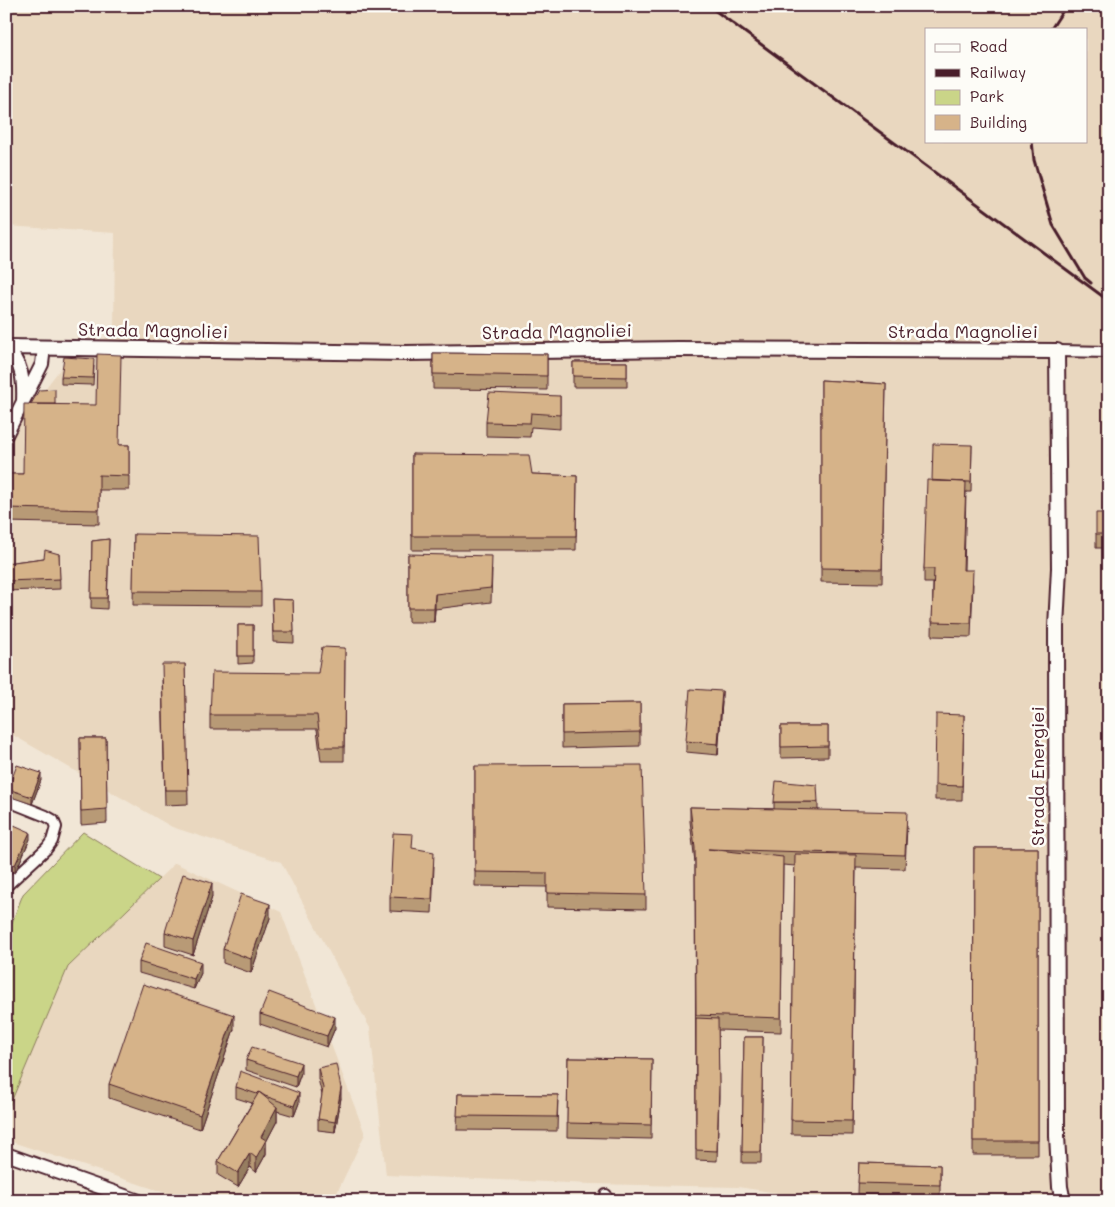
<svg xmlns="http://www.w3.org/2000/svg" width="1115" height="1207" font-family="Mali,sans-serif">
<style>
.built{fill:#e9d7bf;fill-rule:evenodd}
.green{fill:#cad588;stroke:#8a7a5a}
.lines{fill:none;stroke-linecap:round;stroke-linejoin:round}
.minor-casing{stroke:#4a1f2b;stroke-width:14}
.tertiary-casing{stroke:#4a1f2b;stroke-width:16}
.secondary-casing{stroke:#4a1f2b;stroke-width:18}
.minor{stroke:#fdfcf7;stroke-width:10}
.tertiary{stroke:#fdfcf7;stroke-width:12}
.secondary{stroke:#fdfcf7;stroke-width:14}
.rail{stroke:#4a1f2b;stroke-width:3}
.wall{fill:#b89a76;stroke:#4a1f2b}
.shaded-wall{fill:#967d60;stroke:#4a1f2b}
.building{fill:#d6b389;stroke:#4a1f2b}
.labels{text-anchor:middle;stroke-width:5;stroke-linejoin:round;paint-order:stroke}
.street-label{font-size:18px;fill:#4a1f2b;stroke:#fdfcf7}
</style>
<rect width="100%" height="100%" fill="#f1e6d6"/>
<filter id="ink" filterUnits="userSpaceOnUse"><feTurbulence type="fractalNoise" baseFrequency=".02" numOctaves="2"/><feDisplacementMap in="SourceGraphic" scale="10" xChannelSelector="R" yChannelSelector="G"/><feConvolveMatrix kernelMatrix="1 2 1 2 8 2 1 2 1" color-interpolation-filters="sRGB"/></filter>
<g filter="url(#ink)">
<path class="built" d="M6,6h1103v1190l-62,5h-216l-93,-14 -147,-3 -205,-9 -16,-147 -89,-166 -109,-35 -166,-96v-278l12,-29 46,-60 50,-31 1,-100 -109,-7zM926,29h160v112h-160z
M175,863l106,49 84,222 -32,67h-143l-184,-61v-26l62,-147z"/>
<path class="green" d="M83,832l76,47 -91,88 -62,147v-176l17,-44z"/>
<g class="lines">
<defs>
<path id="minor" d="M1057,351l52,1
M6,800l40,16 7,4 3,7 -4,14 -5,7 -41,38
M606,1201v-6"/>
<path id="tertiary" d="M6,347c16,17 18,32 17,54
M6,435l33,-65 3,-6 2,-16
M6,1154l133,47"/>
<path id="secondary" d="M6,347l400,6 272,-4 379,2 2,217 -3,59 1,509 3,51 3,14"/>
</defs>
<use href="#minor" class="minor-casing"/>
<use href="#tertiary" class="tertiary-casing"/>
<use href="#secondary" class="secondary-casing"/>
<use href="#minor" class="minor"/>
<use href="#tertiary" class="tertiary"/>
<use href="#secondary" class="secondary"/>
<path class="rail" d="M709,6l400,295
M1051,29l15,-23
M1032,141l2,19 19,65 32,53 6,5"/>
</g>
<path class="wall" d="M433,353l114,1v36l-114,-1z
M573,362h54v25h-54z
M94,366l-1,19 -32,-1v-7z
M821,380l65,4 -4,199 -61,-1z
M560,396v33l-29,-2 -1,10 -44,-1v-14z
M55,404l65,41h9v45h-30v34l-93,-2v-48h17z
M972,445l-1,47h-5l-2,78 9,14 -2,53 -39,-1 1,-53h-9v-14l8,-88z
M412,454l120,20 45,2 -1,74h-164z
M1109,484v95h-4v-31h-9v-14l7,-21z
M6,523h2v22h-2z
M134,534l127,58v14l-128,-1z
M109,539l-2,70 -16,-1 1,-67z
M59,554l1,35 -54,2v-28l38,-5z
M408,554l84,16 -1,32 -56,7 -1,13h-26z
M272,599l21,1 1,43 -21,-1z
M238,625h15v38l-15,1z
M345,648l-1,113h-23l-4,-32h-107v-14l108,-42z
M185,664l3,140 -23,1 -3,-127z
M722,702l-4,53 -32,-3v-11z
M640,703v43l-78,2v-44z
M964,715l-2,85h-27v-15z
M781,726h47v31l-47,1z
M80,738h26l1,85 -26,2z
M475,766l171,129v14l-99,-2v-20l-72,-1z
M41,780l-9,24 -24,-8v-7z
M774,802h44v8l89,16 -2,43 -49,-1 -4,267 -61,-1 4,-268 -12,-1 -2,167 -63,-2 1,67 -2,64 -21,-1 -1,-298 -5,-41v-14l84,2z
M6,833l4,2 20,4 -15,34 -9,-4z
M974,848h64v307h-65z
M434,866l-2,47 -42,-2v-14z
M212,897l-19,58 -28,-9v-14z
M270,918l-19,55 -28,-10v-14z
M139,962l62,11 -7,16 -55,-16z
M260,1014l75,14 -8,19 -67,-23z
M234,1029l-34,100 -91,-31v-14z
M744,1037h19l-2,126h-19z
M568,1058l84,1 -1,80 -84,-2z
M246,1060l55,13 -5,14 -50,-17z
M318,1068l23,30 -6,34 -17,-2v-11l4,-24 -4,-16z
M236,1087l63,16 -5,13 -17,-5v10l-11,21v12l-10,18 -6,-5 -12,20 -20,-12v-14l34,-58 -16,-5z
M458,1094l100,1 -1,36 -100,-1z
M859,1163l81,2v31l-82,-2z"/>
<path class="shaded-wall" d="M435,594v15l-1,13v-14z
M722,691v11l-4,53v-11z
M41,773v7l-9,24v-7z
M30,832v7l-15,34v-8z
M212,883v14l-19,58v-14z
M270,904v14l-19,55v-14z
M201,962v11l-7,16v-10z
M234,1015v14l-34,100v-14z
M335,1017v11l-8,19v-11z
M301,1063v10l-5,14v-11z
M341,1088v10l-6,34v-10z
M299,1093v10l-5,13v-10z
M277,1107v14l-11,21v12l-10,18v-14l5,-21z
M250,1153v14l-12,20v-14z
M9,1165v21l-3,7v-21z"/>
<path class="building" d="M433,353l114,1v22l-114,-2z
M97,354l24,1 -2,90h10v31l-30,-1v35l-93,-2v-34h17l1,-70 72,1z
M64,357l30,2 -1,19 -32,-1z
M573,362h54v15l-54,-1z
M821,380l65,4 -4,185 -61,-1z
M55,389v15h-24l8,-14z
M489,393l71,3v19l-29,-2 -1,10 -44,-1z
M933,444l39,1 -1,37 -39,-1z
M412,454l117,1 3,19 45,2 -1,60h-164z
M927,480l39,2 -3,88h10l-2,53 -39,-1 2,-53h-10z
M1104,484h5v81h-4v-31h-9v-21h7z
M6,523h2v15h-2z
M134,534l125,2 2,56 -128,-1z
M109,539l-2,59h-16l1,-57z
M45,550l14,4 1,25 -54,2v-18l38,-5z
M408,554l84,2 -1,32 -56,6 -1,14h-26z
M272,599l21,1 1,32h-21z
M238,625h15v31h-15z
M322,647l23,1 -1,99h-23l-4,-32h-107l2,-43 106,1z
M162,664h23l3,126h-23z
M690,689l32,2 -4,53 -32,-3z
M640,703v29l-78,2v-30z
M936,714l28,1 -2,71 -27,-1z
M781,726h47v20l-47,1z
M80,738h26l1,71 -26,2z
M17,765l24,8 -9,24 -24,-8z
M642,765l4,130 -99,-2v-20l-72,-1v-106z
M776,781l41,4 1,17h-44z
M690,807l217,5 -2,43 -197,-6 75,8 -2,161 -85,-3 -1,-167z
M14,825l16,7 -15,33 -9,-3v-29l4,2z
M393,833l20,1 -1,14 22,4 -2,47 -42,-2z
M974,848h64v293h-65z
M795,854l61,1 -4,266 -61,-1z
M183,874l29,9 -19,58 -28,-9z
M241,894l29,10 -19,55 -28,-10z
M146,943l55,19 -7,17 -55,-17z
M143,984l91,31 -34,100 -91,-31z
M269,992l66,25 -8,19 -67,-22z
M696,1018l22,1 1,67 -2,65 -21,-1z
M744,1037h19l-2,115h-19z
M252,1047l49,16 -5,13 -50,-16z
M568,1058l84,1 -1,66 -84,-2z
M336,1064l5,24 -6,34 -17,-3 5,-31 -5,-20z
M240,1071l59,22 -5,13 -29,-10 -6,-4 -2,2 -21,-7z
M259,1092l18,15 -16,30 5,3 -10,18 -6,-5 -12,20 -20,-12z
M458,1094l100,1 -1,22 -100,-1z
M859,1163l81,2v20l-82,-2z
M6,1164l3,1 -3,7z
M857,1200l74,1h-74z"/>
</g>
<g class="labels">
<g class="street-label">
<text transform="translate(153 331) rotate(1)" y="6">Strada Magnoliei</text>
<text transform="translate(557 332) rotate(-1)" y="6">Strada Magnoliei</text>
<text x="963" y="338">Strada Magnoliei</text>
<text transform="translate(1038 776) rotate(-90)" y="6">Strada Energiei</text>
</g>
</g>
<rect width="1115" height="1207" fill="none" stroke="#fdfcf7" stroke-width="25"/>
<rect x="12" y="12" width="1090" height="1182" fill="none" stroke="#4a1f2b" stroke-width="2" filter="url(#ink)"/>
<rect x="925" y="28" width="162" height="115" fill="#fdfcf7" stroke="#b5a4a5"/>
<rect x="935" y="44" width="25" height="8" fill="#fdfcf7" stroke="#b5a4a5"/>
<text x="970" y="52" font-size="15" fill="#4a1f2b">Road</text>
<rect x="935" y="69" width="25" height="8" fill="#4a1f2b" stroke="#b5a4a5"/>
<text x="970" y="78" font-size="15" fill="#4a1f2b">Railway</text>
<rect x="935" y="90" width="25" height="15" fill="#cad588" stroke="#b5a4a5"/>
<text x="970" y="102" font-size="15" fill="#4a1f2b">Park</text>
<rect x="935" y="115" width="25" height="15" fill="#d6b389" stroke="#b5a4a5"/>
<text x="970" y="128" font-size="15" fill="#4a1f2b">Building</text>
</svg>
